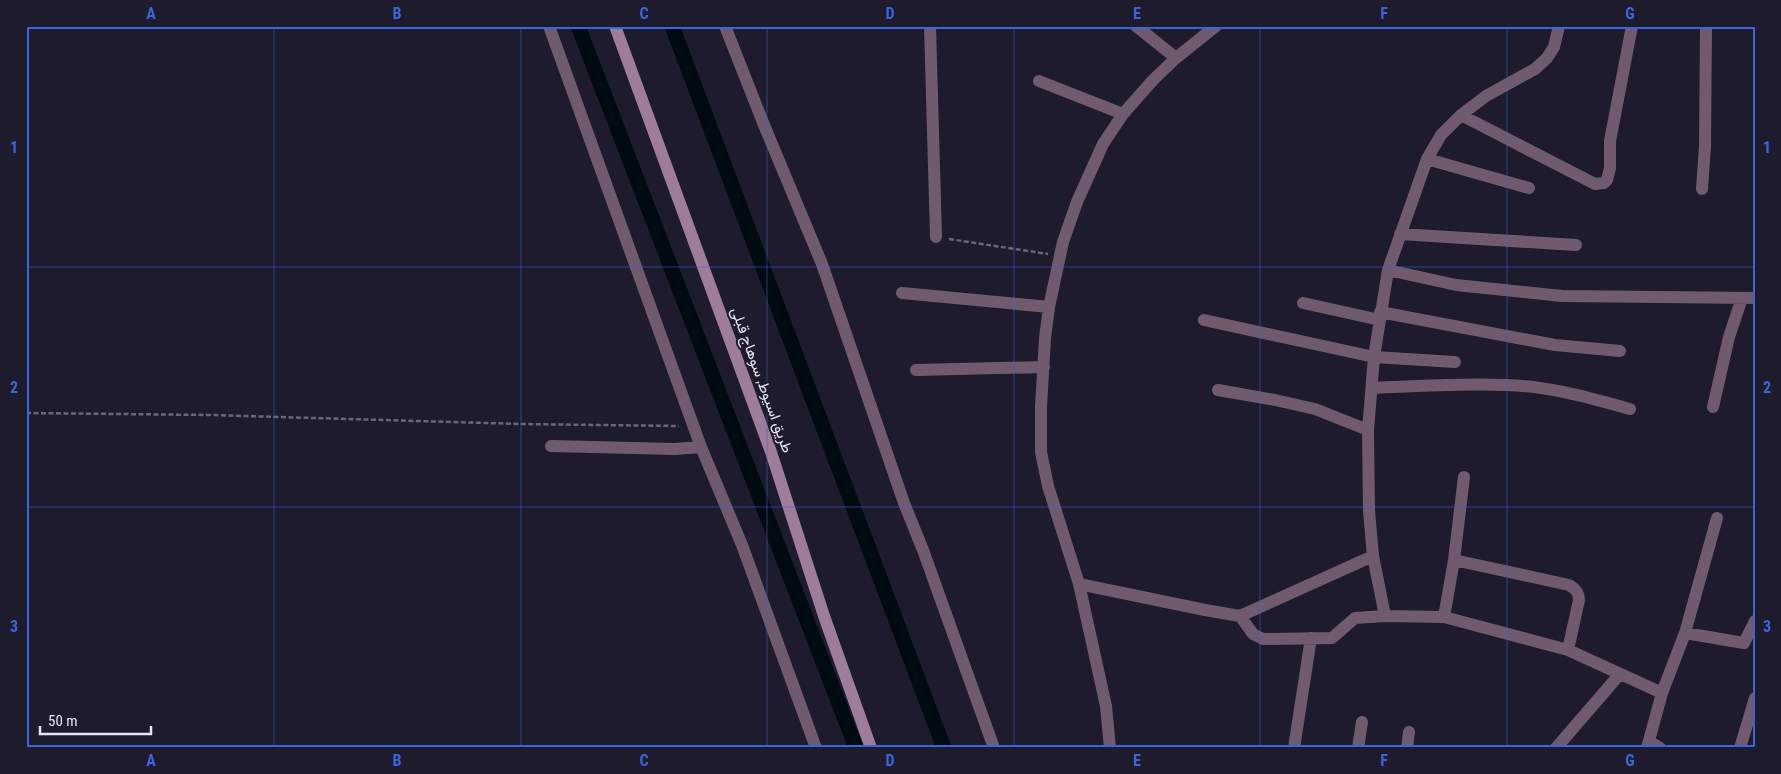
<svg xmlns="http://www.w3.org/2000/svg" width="1781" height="774" font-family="'Roboto Condensed',Vazirmatn,sans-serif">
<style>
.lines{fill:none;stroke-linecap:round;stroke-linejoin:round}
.canal{stroke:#000b11;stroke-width:15}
.path{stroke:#696777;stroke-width:2.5;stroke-dasharray:5 2.5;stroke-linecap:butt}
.minor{stroke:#6f5b6d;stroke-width:12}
.secondary{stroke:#9e7d9a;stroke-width:12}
.grid{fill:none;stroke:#3b65dc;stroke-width:1;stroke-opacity:0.55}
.labels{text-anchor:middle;stroke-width:4;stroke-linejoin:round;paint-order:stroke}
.street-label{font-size:15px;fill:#e6e5f2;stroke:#1e1b2d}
.neatline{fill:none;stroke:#3b65dc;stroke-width:2}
.grid-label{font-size:16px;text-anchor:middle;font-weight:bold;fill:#3b65dc}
</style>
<rect width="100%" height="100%" fill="#1e1b2d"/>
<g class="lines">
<path class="canal" d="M578,26l278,722
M672,26l272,722"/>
<path class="path" d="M949,239l99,15
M26,413l184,2 311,9 158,2"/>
<path class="minor" d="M549,26l152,421 41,98 74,203
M725,26l39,99 58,139 82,239 19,47 71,198
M930,26l6,211
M1136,26l40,32
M1039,81l84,33
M1461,115l134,69 9,-1 3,-3 3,-12v-27l22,-115
M1427,159l102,29
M1702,189l3,-43 1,-120
M1400,234l176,11
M1388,270l39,-111 14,-24 20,-20 25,-19 49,-27 12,-11 7,-11 5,-21
M902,293l147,14
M1303,303l77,17
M1380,312l175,33 65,6
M1204,320l170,37 81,5
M916,370l128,-3
M1372,388c44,-2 89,-5 134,-3 42,1 84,13 124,24
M1218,390l57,10 40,9 53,21
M1713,407l16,-70 13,-39
M551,446l124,3 26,-2
M1373,556l12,60 59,1 124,33 94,43 23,-60 32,-115
M1454,560l10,-83
M1079,584l126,26 35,6 133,-60 -4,-45 -1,-81 6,-73 14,-87 68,15 106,11 193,2
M1240,616l13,18 10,5 69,-1 23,-20 30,-2
M1444,617l10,-57 115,25c7,4 10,8 10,15l-11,50
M1685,633l59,10 11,-22
M1649,741l11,7
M1110,748l-4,-42 -27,-122 -31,-98 -7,-34v-45l4,-69 4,-31 14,-65 14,-40 26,-58 20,-30 30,-34 23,-22 40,-32
M1294,748l17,-110
M1358,748l4,-26
M1407,748l2,-16
M1556,748l64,-74
M1647,748l15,-55
M1740,748l15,-50"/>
<path class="secondary" d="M615,26l156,426 53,164 47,132"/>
</g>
<path class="grid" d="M274,26v722M521,26v722M767,26v722M1014,26v722M1260,26v722M1507,26v722M26,267h1729M26,507h1729"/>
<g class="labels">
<g class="street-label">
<text transform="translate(762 380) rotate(70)" y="5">طريق اسيوط, سوهاج قبلى</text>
</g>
</g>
<rect width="1781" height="774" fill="none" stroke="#1e1b2d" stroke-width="55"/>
<path d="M40 726v8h111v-8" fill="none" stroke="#e6e5f2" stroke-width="2.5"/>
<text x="48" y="726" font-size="15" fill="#e6e5f2" stroke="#1e1b2d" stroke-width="4" paint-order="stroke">50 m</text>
<rect x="28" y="28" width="1726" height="718" class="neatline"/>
<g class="grid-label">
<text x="151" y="19">A</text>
<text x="397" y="19">B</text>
<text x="644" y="19">C</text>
<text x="890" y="19">D</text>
<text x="1137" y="19">E</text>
<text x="1384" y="19">F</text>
<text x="1630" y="19">G</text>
<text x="14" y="153">1</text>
<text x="1767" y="153">1</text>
<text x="14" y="393">2</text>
<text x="1767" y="393">2</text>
<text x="14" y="632">3</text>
<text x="1767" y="632">3</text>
<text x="151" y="766">A</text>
<text x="397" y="766">B</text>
<text x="644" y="766">C</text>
<text x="890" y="766">D</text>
<text x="1137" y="766">E</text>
<text x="1384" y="766">F</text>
<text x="1630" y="766">G</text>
</g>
</svg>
